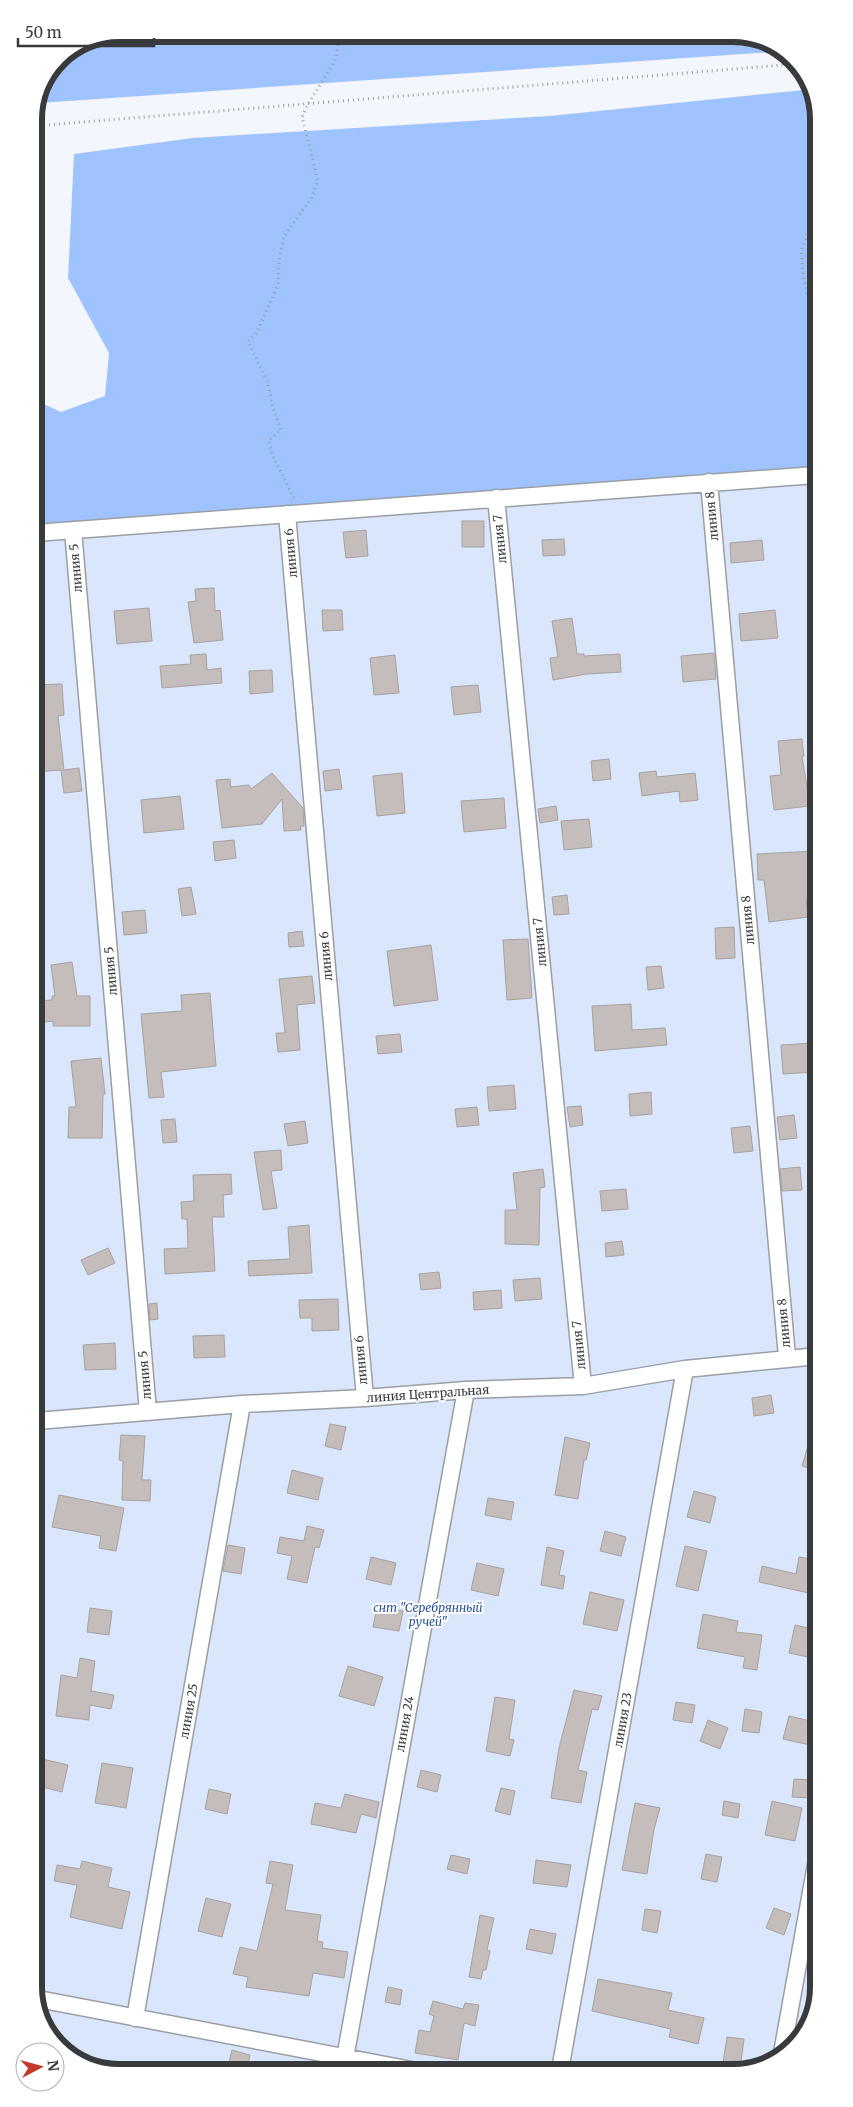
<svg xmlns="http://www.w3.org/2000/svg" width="853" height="2107" font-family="Merriweather,serif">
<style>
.green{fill:#d9e6fb}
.forest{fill:#9ec3fe}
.building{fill:#c4bdbc;stroke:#a8a1a0}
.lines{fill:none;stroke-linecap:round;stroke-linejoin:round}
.minor-casing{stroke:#9b9ea3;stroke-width:19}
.path{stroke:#9a9da1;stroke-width:3;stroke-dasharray:1 4;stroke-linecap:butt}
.minor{stroke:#fff;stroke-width:16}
.labels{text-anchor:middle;stroke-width:4;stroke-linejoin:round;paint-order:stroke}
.street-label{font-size:12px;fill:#383a3c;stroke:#fff}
.park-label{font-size:12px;font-style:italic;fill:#285298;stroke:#fff}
.rim{fill:none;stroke:#383a3c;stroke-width:6}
</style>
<rect width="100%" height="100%" fill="#f3f7fd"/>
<path class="green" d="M816,475l3,1513 -17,52 -41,29 -648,4 -46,-18 -29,-40 -3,-1482z"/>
<path class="forest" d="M740,34l46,17 -747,52 20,-44 28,-19z
M813,89l2,3 1,383 -781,58v-133l26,12 44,-16 4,-43 -41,-75 6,-124 119,-16 357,-22z"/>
<path class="building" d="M462,521h22v26h-22z
M366,530l2,26 -22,2 -3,-26z
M564,539l1,16 -22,1 -1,-16z
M762,540l2,20 -33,3 -1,-20z
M214,588l1,23 5,-1 3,30 -29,3 -6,-41 8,-1 -1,-12z
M149,608l3,33 -35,3 -3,-33z
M322,610h20l1,20 -20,1z
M775,610l3,28 -37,3 -2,-27z
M572,618l5,36h7v2l36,-2 1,18 -34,2 -34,6 -3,-22 8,-1 -6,-36z
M714,653l2,26 -33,3 -2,-26z
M206,654l1,16 14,-2 1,15 -60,5 -2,-22 31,-2 -1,-9z
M395,655l4,38 -25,2 -4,-37z
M272,670l1,22 -23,2 -1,-23z
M62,684l2,31 -6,1 6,54 15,-2 3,23 -18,2 -3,-23 -26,2v-87z
M478,685l3,27 -27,3 -3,-28z
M802,739l2,17h-2l8,50 -36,4 -4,-34 11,-1 -3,-34z
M609,759l2,20 -18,2 -2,-20z
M339,769l3,20 -17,2 -2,-20z
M656,771l1,6 38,-4 3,27 -18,2 -1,-11 -37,5 -3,-23z
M272,773l31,35 1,18h-4l1,4 -17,1 -2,-32 -20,25 -40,4 -6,-48 14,-1 1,8 18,-2 2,4z
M402,773l3,40 -28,3 -4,-40z
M180,796l4,33 -40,4 -3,-33z
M504,798l2,30 -42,4 -3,-31z
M556,806l2,14 -18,3 -2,-14z
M589,819l3,28 -28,3 -3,-29z
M234,840l2,18 -21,3 -2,-19z
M817,851v48h-11l2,18 -39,5 -5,-42h-6l-1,-26z
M191,887l5,27 -14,2 -4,-27z
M567,895l2,19 -15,1 -2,-18z
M145,910l2,23 -23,2 -2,-23z
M734,927l1,31 -19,1 -1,-31z
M302,931l2,15 -15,1 -1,-14z
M528,939l4,59 -25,2 -4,-60z
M431,945l7,55 -44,6 -7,-55z
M72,962l5,34h13v30h-37v-5l-17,2v-22l16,-1v-4h3l-4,-31z
M661,966l3,22 -16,2 -2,-23z
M312,976l3,27 -18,2 3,45 -22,2 -2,-19h9l-6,-54z
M210,993l6,73 -55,6 3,25 -15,1 -8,-84 41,-3 -1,-16z
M631,1004l1,26 33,-2 2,17 -72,6 -3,-45z
M400,1034l2,18 -24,2 -2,-18z
M813,1043l2,29 -32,2 -2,-29z
M101,1058l4,36h-2l-1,44h-34l1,-31h7l-5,-46z
M514,1085l2,24 -27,2 -2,-24z
M651,1092l1,22 -22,2 -1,-22z
M581,1106l2,19 -13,2 -3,-20z
M477,1107l2,18 -22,2 -2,-18z
M794,1115l3,23 -17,2 -3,-23z
M175,1119l2,23 -14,1 -2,-23z
M305,1121l3,22 -20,3 -4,-22z
M750,1126l3,25 -19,2 -3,-25z
M281,1150l1,20 -11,1 6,37 -14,2 -9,-58z
M800,1167l2,23 -20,1 -2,-22z
M543,1169l2,18 -5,1 -1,57 -34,-1v-34h12l-4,-37z
M231,1174l1,20 -9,1 1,22h-12l3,54 -50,3 -1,-25 24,-1 -1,-29h-5l-1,-17 13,-1 -1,-26z
M626,1189l2,20 -26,2 -2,-20z
M309,1225l3,48 -63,3 -1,-15 42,-2 -2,-32z
M622,1241l2,14 -18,2 -1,-14z
M108,1248l7,15 -27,12 -7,-15z
M439,1272l2,16 -20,2 -2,-16z
M540,1278l2,21 -27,2 -2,-21z
M501,1290l1,18 -28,2 -1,-18z
M338,1299l1,31 -27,1v-13h-12l-1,-18z
M157,1303l1,16 -8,1 -1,-16z
M224,1335l1,22 -31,1 -1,-22z
M115,1343l1,26 -31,1 -2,-25z
M771,1395l3,18 -20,3 -2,-18z
M330,1424l16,3 -5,23 -16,-4z
M814,1425l4,1v45l-16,-5z
M121,1435l24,1 -3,44h9l-1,21 -28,-1 1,-39 -4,-1z
M565,1437l25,6 -4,17h-2l-6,39 -23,-4z
M292,1470l31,8 -5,22 -31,-7z
M694,1491l22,6 -6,26 -23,-6z
M59,1495l65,13 -8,43 -17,-3 2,-12 -49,-9z
M488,1498l26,4 -3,18 -26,-5z
M307,1526l17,4 -5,18 -4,-1 -8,36 -20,-4 5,-23 -15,-3 3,-16 24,4z
M605,1531l21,6 -5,19 -21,-5z
M228,1545l17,3 -4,26 -18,-3z
M685,1546l22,5 -9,40 -22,-5z
M547,1547l17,4 -5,24 6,1 -2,13 -22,-4z
M371,1557l25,6 -5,22 -25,-6z
M799,1557l19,3v35l-59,-13 3,-16 34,8z
M477,1563l27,6 -6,27 -27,-6z
M590,1592l34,8 -7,31 -34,-7z
M377,1606l26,5 -4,20 -26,-4z
M90,1608l22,3 -3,24 -22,-3z
M703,1614l35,7 -2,11 26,3 -5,35 -14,-2 2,-11 -48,-9z
M795,1625l23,5v29l-29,-6z
M80,1658l15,3 -4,30 23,4 -3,14 -21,-4 -1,15 -33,-4 5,-41 16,3z
M348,1666l35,11 -9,29 -35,-10z
M574,1690l28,6 -4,14 -6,-1 -14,61 9,2 -6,31 -30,-5 8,-50z
M495,1697l20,3 -6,39 5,1 -4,16 -24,-5z
M676,1702l19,3 -3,18 -19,-3z
M745,1709l17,3 -3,21 -17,-2z
M789,1716l30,7 -4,23 -32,-7z
M708,1720l20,8 -8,21 -20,-8z
M38,1758l30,7 -6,27 -24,-6z
M102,1763l31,5 -7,40 -31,-5z
M421,1770l20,5 -4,17 -20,-5z
M794,1779l19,1 -1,18 -20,-1z
M501,1788l14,3 -5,24 -15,-4z
M209,1789l22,5 -4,20 -22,-5z
M345,1794l34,8 -3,16 -15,-4 -5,19 -45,-9 4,-21 26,5z
M724,1801l16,3 -2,14 -16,-3z
M772,1801l30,7 -7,33 -30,-6z
M635,1803l25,5 -6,21 -7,45 -25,-4z
M706,1854l16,3 -5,25 -16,-3z
M451,1855l19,4 -3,15 -20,-5z
M536,1860l35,5 -4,22 -34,-4z
M82,1861l30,7 -4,19 22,5 -8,37 -52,-12 7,-32 -23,-4 3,-16 23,4z
M270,1861l23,4 -8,45 36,5 -4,26 6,1 -1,6 26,4 -4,26 -31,-5 -4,23 -63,-9 2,-10 -15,-3 7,-27 17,4 16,-67 -7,-1z
M206,1898l25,6 -9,33 -24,-6z
M774,1908l17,6 -7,21 -18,-7z
M645,1909l16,2 -4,22 -15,-3z
M480,1915l14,3 -7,32 3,1 -4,19h-3l-2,9 -12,-2z
M530,1929l26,5 -4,20 -26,-5z
M598,1979l74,14 -4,17 36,8 -6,26 -29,-7 2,-8 -79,-18z
M388,1987l14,3 -2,15 -15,-3z
M433,2001l30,8 2,-6 14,2 -4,21 -11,-3 -6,37 -43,-7 4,-23 11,2 4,-16 -5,-2z
M727,2037l17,2 -4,30h-18z
M232,2050l18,5 -4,17 -19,-2z"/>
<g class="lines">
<defs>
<path id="minor" d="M709,482l78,875
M496,498l87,888
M287,514l78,884
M73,530l75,882
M35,533l781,-58
M37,1421l205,-17 123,-6 101,-8 117,-4 102,-17 133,-13
M38,1999l379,72
M135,2018l107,-614
M782,2053l37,-205
M345,2058l121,-668
M560,2070l125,-701"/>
</defs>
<use href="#minor" class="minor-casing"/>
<path class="path" d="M807,81l8,35
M34,126l761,-62
M815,185l-2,33 -12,34 3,28 11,44
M294,498l-22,-44 -3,-14 12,-10 -8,-22 -5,-25 -20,-42 8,-7 22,-49 1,-25 5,-24 27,-37 7,-18 -16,-64 6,-13 27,-43 4,-23"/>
<use href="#minor" class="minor"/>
</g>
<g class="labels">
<g class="street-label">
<text transform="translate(712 516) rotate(-95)" y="4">линия 8</text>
<text transform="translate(500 539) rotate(-96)" y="4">линия 7</text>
<text transform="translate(291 553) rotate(-95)" y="4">линия 6</text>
<text transform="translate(76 568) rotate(-95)" y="4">линия 5</text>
<text transform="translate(748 920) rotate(-95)" y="4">линия 8</text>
<text transform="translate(540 942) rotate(-96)" y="4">линия 7</text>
<text transform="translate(326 956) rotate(-95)" y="4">линия 6</text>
<text transform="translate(111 971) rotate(-95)" y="4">линия 5</text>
<text transform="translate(784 1323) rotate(-95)" y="4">линия 8</text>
<text transform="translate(579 1345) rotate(-96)" y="4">линия 7</text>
<text transform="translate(361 1360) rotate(-95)" y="4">линия 6</text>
<text transform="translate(145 1375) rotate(-95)" y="4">линия 5</text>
<text transform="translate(428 1394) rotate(-4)" y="4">линия Центральная</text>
<text transform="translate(189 1711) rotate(-80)" y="4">линия 25</text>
<text transform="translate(623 1720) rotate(-80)" y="4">линия 23</text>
<text transform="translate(405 1724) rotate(-80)" y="4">линия 24</text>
</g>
<g class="park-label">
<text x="428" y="1612">снт "Серебрянный<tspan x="428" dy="14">ручей"</tspan></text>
</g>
</g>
<path d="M0 0H853V2107H0ZM119 42H733A77 77 0 0 1 810 119V1987A77 77 0 0 1 733 2064H119A77 77 0 0 1 42 1987V119A77 77 0 0 1 119 42Z" fill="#fff" fill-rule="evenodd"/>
<path class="rim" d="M119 42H733A77 77 0 0 1 810 119V1987A77 77 0 0 1 733 2064H119A77 77 0 0 1 42 1987V119A77 77 0 0 1 119 42Z"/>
<g transform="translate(40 2067) rotate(84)"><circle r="24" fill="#ffffff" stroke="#afb0b1"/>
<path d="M0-4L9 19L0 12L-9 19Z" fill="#c5382c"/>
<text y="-8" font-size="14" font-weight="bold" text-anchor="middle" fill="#383a3c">N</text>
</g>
<path d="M18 38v8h136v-8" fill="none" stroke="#383a3c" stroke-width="2.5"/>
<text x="25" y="38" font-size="15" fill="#383a3c" stroke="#ffffff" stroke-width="4" paint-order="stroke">50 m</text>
</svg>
